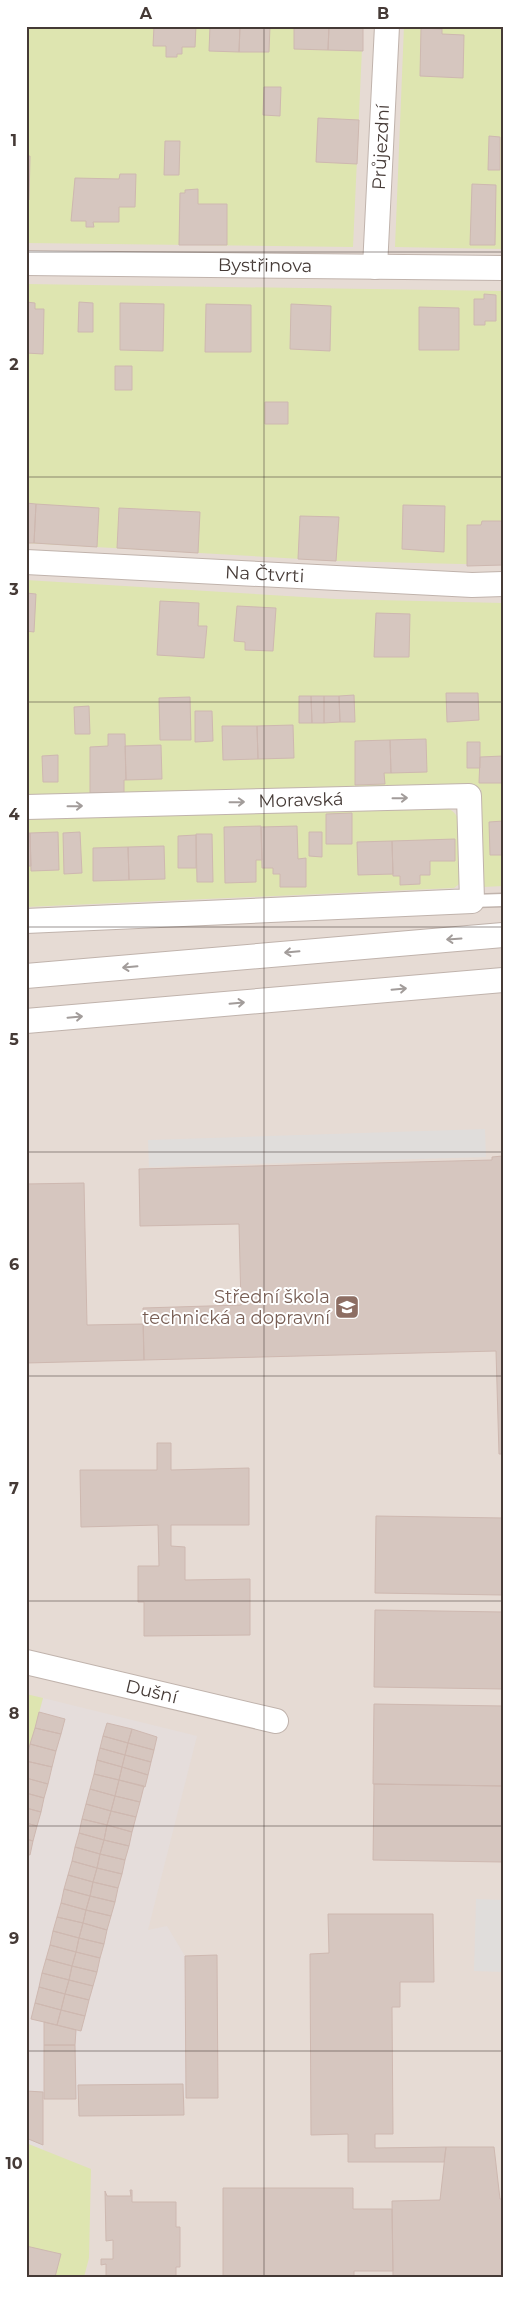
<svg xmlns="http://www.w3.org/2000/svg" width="529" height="2303" font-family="Montserrat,sans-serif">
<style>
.residential{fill:#e6dbd4}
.industrial{fill:#e5dddb}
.green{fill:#dee5b0}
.parking{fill:#e0dddb}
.building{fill:#d6c6bf;stroke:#ceb8b0}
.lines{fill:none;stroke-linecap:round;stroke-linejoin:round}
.lane-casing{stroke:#c0b3ac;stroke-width:15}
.street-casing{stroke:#c0b3ac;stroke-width:26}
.lane{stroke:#fff;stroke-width:12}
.street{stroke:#fff;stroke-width:24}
.oneway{stroke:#a29c9a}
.grid{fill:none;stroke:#453a36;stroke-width:1;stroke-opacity:0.55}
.labels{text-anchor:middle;stroke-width:4;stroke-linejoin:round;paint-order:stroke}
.street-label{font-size:18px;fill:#453a36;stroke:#fff}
.education-label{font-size:18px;fill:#785e54;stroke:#fff;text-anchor:end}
.neatline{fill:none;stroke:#453a36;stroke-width:2}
.grid-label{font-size:16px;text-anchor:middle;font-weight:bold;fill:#453a36}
</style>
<rect width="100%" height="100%" fill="#f2ebe6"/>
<path class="residential" d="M26,26h477v2251h-477z"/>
<path class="industrial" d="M43,1698l154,38 -49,194 19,-4 18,30 32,-1 1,143h-32l-2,-2v19l-105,1 -1,-19 -2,2h-33v51l-17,-7v-382z"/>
<path class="green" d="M26,26h337l-10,221 -327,-4z
M404,26h99v223l-108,-2z
M26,284l477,7v274l-167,-4 -310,-18z
M26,580l310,19 167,4v283l-20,1 -2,-98 -455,9z
M439,806c7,2 13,3 17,9 9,12 6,51 6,67l-8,6 -428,19v-91z
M26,1694l17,4 -17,63z
M26,2143l65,26 -2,89 -5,19h-58z"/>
<path class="parking" d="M485,1129l1,28 -337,10 -1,-27z
M476,1899l27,1v72l-29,-1z"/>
<path class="building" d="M154,26h42l-1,21h-13v7h-5v3h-11v-11h-13z
M210,26h30l-1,26 -30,-1z
M240,26h30l-1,26h-30z
M294,26h35l-1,24 -34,-1z
M329,26h34v25l-35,-1z
M421,28l21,1v5l22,1 -1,43 -43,-2z
M264,87h17l-1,29 -17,-1z
M318,118l41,2 -2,44 -41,-2z
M489,136l11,1v33h-12z
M165,141h15l-1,34h-15z
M26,156h4l-1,44h-3z
M120,174h16l-1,33h-16v15h-26l1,5h-8v-6h-15l4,-43 44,1z
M472,184l24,1 -1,60h-25z
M198,189v15h29v41h-48l1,-52h5v-3z
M484,294l12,1v26h-11v4h-11v-26h10z
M26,302l9,1v6h9l-1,45 -17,-1z
M79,302l14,1v29h-15z
M120,303l44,1 -1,47 -43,-1z
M206,304l45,1v47h-46z
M291,304l40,2 -1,45 -40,-2z
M419,307l40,1v42h-40z
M115,366h17v24h-17z
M265,402h23v22h-23z
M26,503l10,1 -2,39h-8z
M36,504l63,4 -2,39 -63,-4z
M403,505l42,1 -1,46 -42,-3z
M119,508l81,4 -2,41 -81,-5z
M300,516l39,1 -3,44 -38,-2z
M482,521h21v44l-36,1v-41h14z
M26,593l10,1 -2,38 -8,-1z
M160,601l39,2 -1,23h9l-3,32 -47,-3z
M237,606l39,2 -3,43 -28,-1v-8l-11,-1z
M376,613l34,1 -1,43h-35z
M446,693h32l1,27 -32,2z
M354,695l1,27h-15l-1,-26z
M299,696h12l1,27h-13z
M311,696h13v27h-12z
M324,696h15l1,26 -16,1z
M190,697l1,43h-31l-1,-42z
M89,706l1,28h-15l-1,-27z
M195,711h17l1,30 -18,1z
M293,725l1,33 -36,1 -1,-33z
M222,726h35l1,33 -35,1z
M26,732h2v33h-2z
M108,734h17l1,46h-2v13h-34v-46l18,-1z
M426,739l1,33 -36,1 -1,-33z
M390,740l1,33h-7l1,11 -30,1v-44z
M467,742h13v26h-13z
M161,745l1,34 -36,1 -1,-34z
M58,755v27h-15l-1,-26z
M503,756v27h-24l1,-26z
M352,813v31h-26v-30z
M503,821v34h-13l-1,-33z
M261,826l1,34h-6v22l-31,1 -1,-56z
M297,826l1,33 8,-1v29h-26v-13h-7v-6h-11l-1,-41z
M58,832l1,38 -28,1 -1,-38z
M80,832l2,41 -18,1 -1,-41z
M309,832h13v25l-13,-1z
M26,833h4l1,33h-5z
M196,834h16l1,48h-16z
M196,835v33h-18v-32z
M455,839v22h-25v14h-10v9l-20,1v-9h-7l-1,-35z
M392,841l1,33 -35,1 -1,-33z
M164,846l1,33 -36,1 -1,-33z
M128,847l1,33 -36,1v-33z
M503,1156v298h-4l-3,-103 -352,9 -1,-52 98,-3 -2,-81 -99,2 -1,-57 353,-9v-3z
M84,1183l3,142 56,-1 1,36 -118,3v-179z
M157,1443h14v27l78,-2v57h-78v21l14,1v33l65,-1v56l-106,1v-34h-6v-36h21l-1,-41 -77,2 -1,-57h77z
M376,1516l127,2v77l-128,-2z
M375,1610l128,2v77l-129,-2z
M374,1704l129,2v80l-130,-2z
M39,1712l26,7 -4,15 -26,-6z
M107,1723l25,6 -4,14 -25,-7z
M35,1728l26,6 -5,17 -26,-7z
M132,1729l25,8 -3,13 -26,-7z
M103,1736l25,7 -3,12 -25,-7z
M128,1743l26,7 -3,12 -26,-7z
M30,1744l26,7 -4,16 -26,-6z
M100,1748l25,7 -3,12 -25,-7z
M125,1755l26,7 -3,13 -26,-8z
M97,1760l25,7 -3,13 -25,-6z
M26,1761l26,6 -4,17 -22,-6z
M122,1767l26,8 -3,12 -26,-7z
M94,1774l25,6 -4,16 -25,-7z
M26,1778l22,6 -4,14 -18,-5z
M119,1780l25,6 -4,16 -25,-6z
M374,1784l129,2v76l-130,-2z
M90,1789l25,7 -4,15 -25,-7z
M26,1793l18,5 -3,14 -15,-4z
M115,1796l25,6 -4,15 -25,-6z
M86,1804l25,7 -4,14 -25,-6z
M26,1808l15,4 -4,14 -11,-3z
M111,1811l25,6 -4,15 -25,-7z
M82,1819l25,6 -3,15 -25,-7z
M26,1823l11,3 -4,15 -7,-2z
M107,1825l25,7 -3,14 -25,-6z
M79,1833l25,7 -4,14 -25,-7z
M26,1839l7,2 -3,14 -4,-1z
M104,1840l25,6 -4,14 -25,-6z
M75,1847l25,7 -3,14 -25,-7z
M100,1854l25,6 -3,14 -25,-6z
M72,1861l25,7 -4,14 -25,-7z
M97,1868l25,6 -4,14 -25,-6z
M68,1875l25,7 -3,14 -26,-7z
M93,1882l25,6 -3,14 -25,-6z
M64,1889l26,7 -4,14 -25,-7z
M90,1896l25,6 -4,14 -25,-6z
M61,1903l25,7 -3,13 -26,-6z
M86,1910l25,6 -4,14 -24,-7z
M328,1914h105l1,68h-34v25h-8l1,127h-18v14l71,-1 -2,15h-96v-28l-37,1 -1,-181 19,-1z
M57,1917l26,6 -4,15 -26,-7z
M83,1923l24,7 -3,14 -25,-6z
M53,1931l26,7 -3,14 -26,-7z
M79,1938l25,6 -4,14 -24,-6z
M50,1945l26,7 -4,14 -26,-7z
M76,1952l24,6 -3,14 -25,-6z
M217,1955l1,143h-32l-1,-142z
M46,1959l26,7 -3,14 -27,-7z
M72,1966l25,6 -4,14 -24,-6z
M42,1973l27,7 -4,14 -26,-7z
M69,1980l24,6 -4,14 -24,-6z
M39,1987l26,7 -4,16 -26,-7z
M65,1994l24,6 -4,16 -24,-6z
M35,2003l26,7 -4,15 -26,-6z
M61,2010l24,6 -4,15 -24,-6z
M44,2022l32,8 -1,15h-31z
M44,2045h31l1,54h-32z
M183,2084l1,31 -105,1 -1,-31z
M26,2091l17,1v53l-17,-7z
M446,2147h48l6,52h3v78h-110l-1,-76 48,-1z
M223,2188h130v21h39l1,62h-39v6h-131z
M130,2190h2v12h44v25h4v40h-4v10h-70v-13l-5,1v-6h12v-19l-7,1 -1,-50 2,5h24z
M26,2246l35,8 -6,23 -29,-2z"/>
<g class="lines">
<defs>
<path id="lane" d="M472,901l31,-1"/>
<g id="street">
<path id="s1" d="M26,263l477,5"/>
<path id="s2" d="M375,267l12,-241"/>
<path id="s3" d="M26,562l446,23 31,-1"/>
<path id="s4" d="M26,807l443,-11 3,105 -446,20"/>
<path d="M26,976l477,-41"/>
<path d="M26,1021l477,-41"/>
<path id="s5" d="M26,1662l250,59"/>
</g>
</defs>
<use href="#lane" class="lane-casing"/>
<use href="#street" class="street-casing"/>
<use href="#lane" class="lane"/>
<use href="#street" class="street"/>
</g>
<defs><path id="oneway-shaft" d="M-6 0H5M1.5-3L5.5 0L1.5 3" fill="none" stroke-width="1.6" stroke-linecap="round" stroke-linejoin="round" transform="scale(1.25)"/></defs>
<g class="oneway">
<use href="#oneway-shaft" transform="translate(400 798) rotate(-1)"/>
<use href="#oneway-shaft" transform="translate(237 802) rotate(-1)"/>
<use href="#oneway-shaft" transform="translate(75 806) rotate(-1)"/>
<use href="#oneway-shaft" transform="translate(454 939) rotate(176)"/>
<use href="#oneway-shaft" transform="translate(292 952) rotate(175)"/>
<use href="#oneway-shaft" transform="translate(130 967) rotate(175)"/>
<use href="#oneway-shaft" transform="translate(399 989) rotate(-5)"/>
<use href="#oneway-shaft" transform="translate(237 1003) rotate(-5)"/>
<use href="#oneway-shaft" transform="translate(75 1017) rotate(-5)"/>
</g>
<path class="grid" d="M264,26v2251M26,252h477M26,477h477M26,702h477M26,927h477M26,1152h477M26,1376h477M26,1601h477M26,1826h477M26,2051h477"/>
<defs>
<symbol id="school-square" viewBox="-11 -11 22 22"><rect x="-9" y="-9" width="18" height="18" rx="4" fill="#8d6e63" stroke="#fff"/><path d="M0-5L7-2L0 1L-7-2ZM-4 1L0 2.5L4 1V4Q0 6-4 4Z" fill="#fff"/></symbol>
</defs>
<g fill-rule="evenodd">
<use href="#school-square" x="333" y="1293" width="28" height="28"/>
</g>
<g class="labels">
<g class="street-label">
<text dy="6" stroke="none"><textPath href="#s2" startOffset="120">Průjezdní</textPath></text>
<text dy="6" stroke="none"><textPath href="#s1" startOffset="239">Bystřinova</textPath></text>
<text dy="6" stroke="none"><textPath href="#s3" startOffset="239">Na Čtvrti</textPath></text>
<text dy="6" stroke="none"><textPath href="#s4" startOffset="275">Moravská</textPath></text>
<text dy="6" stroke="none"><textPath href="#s5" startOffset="129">Dušní</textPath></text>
</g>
<g class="education-label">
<text x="330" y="1303">Střední škola<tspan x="330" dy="21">technická a dopravní</tspan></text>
</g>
</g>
<rect width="529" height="2303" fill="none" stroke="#ffffff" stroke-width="55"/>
<rect x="28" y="28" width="474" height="2248" class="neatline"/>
<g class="grid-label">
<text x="146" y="19">A</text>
<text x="383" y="19">B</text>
<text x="14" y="146">1</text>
<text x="14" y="370">2</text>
<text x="14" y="595">3</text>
<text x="14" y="820">4</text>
<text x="14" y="1045">5</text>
<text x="14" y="1270">6</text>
<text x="14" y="1494">7</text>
<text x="14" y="1719">8</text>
<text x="14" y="1944">9</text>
<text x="14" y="2169">10</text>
</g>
</svg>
